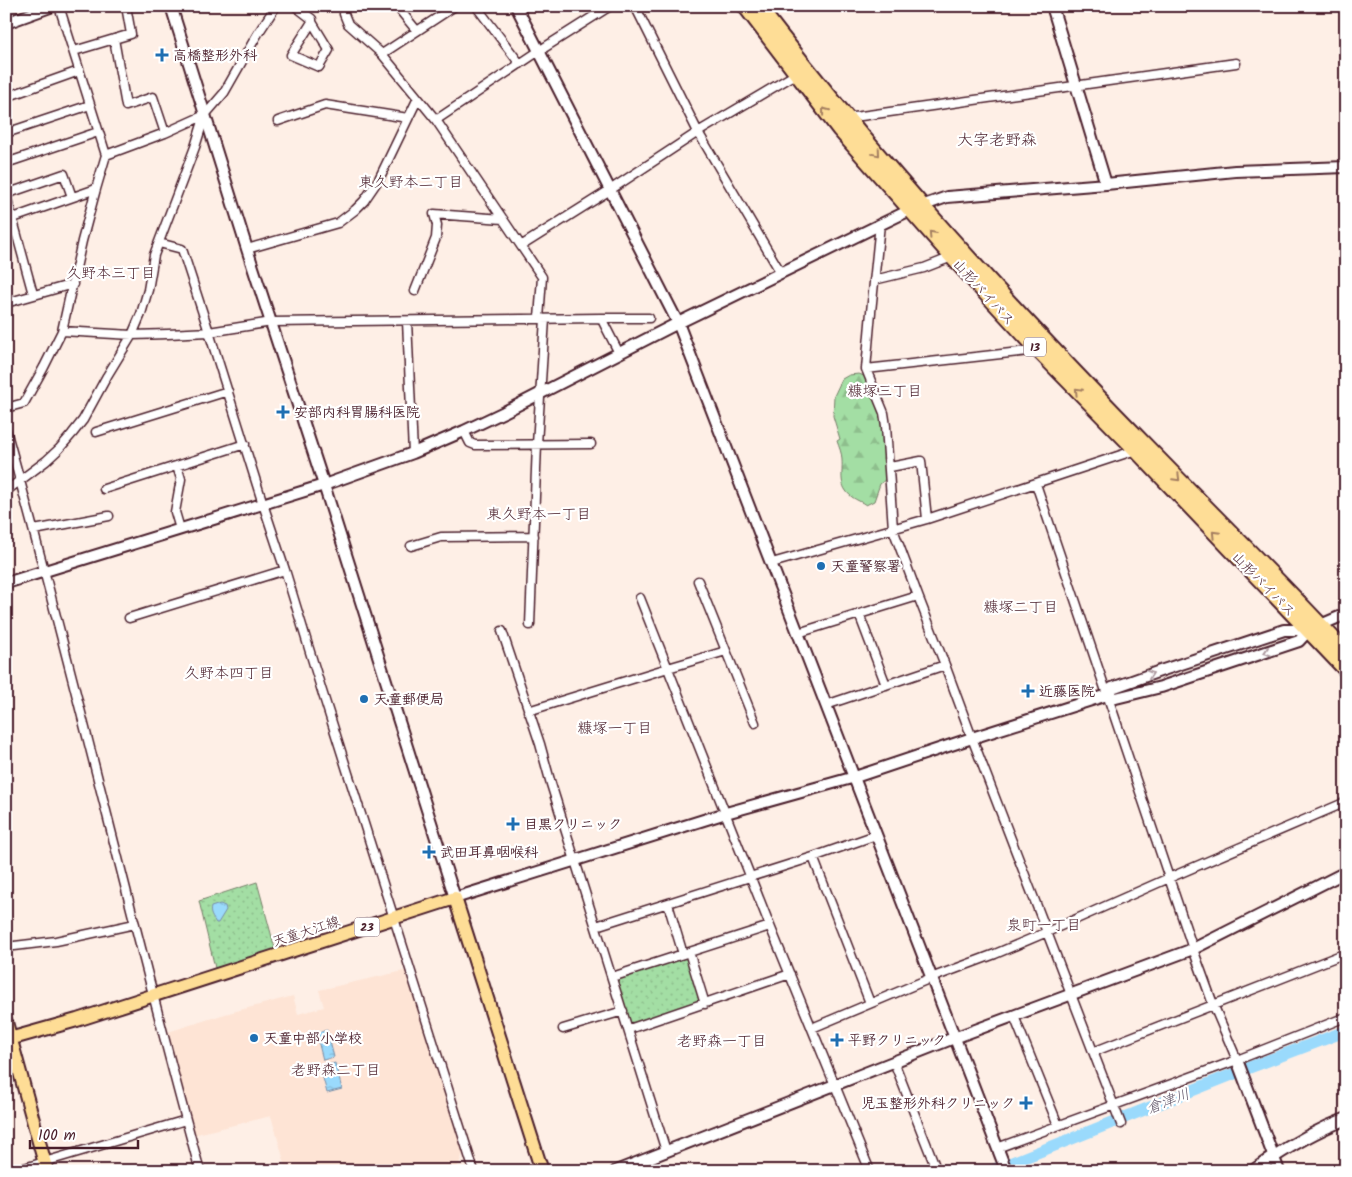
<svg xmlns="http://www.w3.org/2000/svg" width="1352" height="1177" font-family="Kalam,'Klee One',sans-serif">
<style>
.built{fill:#fee4d5}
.forest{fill:url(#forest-firs);stroke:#767e68}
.park{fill:url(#park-dots);stroke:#767e68}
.water{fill:url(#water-ripples);stroke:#7a8fa8}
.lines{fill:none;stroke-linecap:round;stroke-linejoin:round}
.river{stroke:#9adafc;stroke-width:12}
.minor-casing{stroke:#4a1f2b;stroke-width:11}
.tertiary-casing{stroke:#4a1f2b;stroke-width:14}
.secondary-casing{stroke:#4a1f2b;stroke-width:15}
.primary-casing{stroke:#4a1f2b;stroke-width:16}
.trunk-casing{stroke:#4a1f2b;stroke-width:18}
.minor{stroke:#fff;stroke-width:8}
.tertiary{stroke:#fff;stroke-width:10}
.secondary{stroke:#fff;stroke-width:11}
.primary{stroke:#fedd96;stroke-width:12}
.trunk{stroke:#fedd96;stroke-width:14}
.oneway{stroke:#a47e60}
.oneway2{stroke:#ae9aa0}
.poi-dot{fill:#1f6fb2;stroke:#fff;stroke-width:2}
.labels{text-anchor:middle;stroke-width:4.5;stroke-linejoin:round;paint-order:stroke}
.shield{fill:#fff;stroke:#80626b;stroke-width:1}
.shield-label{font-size:12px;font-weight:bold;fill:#4a1f2b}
.poi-label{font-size:14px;font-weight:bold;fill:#4a1f2b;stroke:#fff;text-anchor:start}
.street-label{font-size:14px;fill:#4a1f2b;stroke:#fff}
.neighbourhood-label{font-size:15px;fill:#4a1f2b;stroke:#fff}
.water-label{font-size:15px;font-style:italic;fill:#62576a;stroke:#fff}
.quarter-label{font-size:16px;fill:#4a1f2b;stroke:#fff}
</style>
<defs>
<pattern id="forest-firs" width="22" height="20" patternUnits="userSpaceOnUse" patternTransform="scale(1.25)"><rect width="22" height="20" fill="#a3dea4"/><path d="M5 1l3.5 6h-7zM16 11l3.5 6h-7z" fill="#8ebe8d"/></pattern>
<pattern id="park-dots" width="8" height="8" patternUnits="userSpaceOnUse" patternTransform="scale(1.25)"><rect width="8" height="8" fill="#a3dea4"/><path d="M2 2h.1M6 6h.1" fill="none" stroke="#8ebe8d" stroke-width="1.8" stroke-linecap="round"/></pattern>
<pattern id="water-ripples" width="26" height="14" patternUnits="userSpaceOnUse" patternTransform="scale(1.25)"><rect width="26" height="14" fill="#9adafc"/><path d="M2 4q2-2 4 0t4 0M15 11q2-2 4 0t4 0" fill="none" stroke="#86bbd8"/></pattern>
</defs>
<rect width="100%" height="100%" fill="#feefe6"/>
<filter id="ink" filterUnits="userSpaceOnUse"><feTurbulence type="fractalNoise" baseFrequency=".02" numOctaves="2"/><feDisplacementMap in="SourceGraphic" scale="10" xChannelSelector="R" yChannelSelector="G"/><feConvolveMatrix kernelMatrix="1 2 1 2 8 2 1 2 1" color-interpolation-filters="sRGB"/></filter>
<g filter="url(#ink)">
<path class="built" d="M408,970l56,181 -8,20h-169l-16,-55 -78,19 -25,-103 57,-18 68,-18 5,18 26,-7 -5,-17z"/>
<path class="forest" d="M859,374l5,2c6,13 13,26 17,40 6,18 6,44 5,63l-6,5 -6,17 -8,4c-4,-3 -10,-5 -14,-8 -14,-11 -9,-22 -10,-37 0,-7 -3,-13 -5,-19l3,-2 -7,-23 1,-20 8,-17 7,-4z"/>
<path class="park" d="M257,882l19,70 -60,20 -17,-71z
M688,954l16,49 -74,25 -16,-51z"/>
<path class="water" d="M220,904l5,2 1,4 -8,13h-2c-3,-5 -7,-9 -5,-16z
M327,1030l7,27 -11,3 -7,-27z
M335,1063l7,26 -15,4 -7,-26z"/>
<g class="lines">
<path class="river" d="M991,1171l260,-104 95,-36"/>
<defs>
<path id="minor" d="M295,6l17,13v3l17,28 -10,17 -28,-12 21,-33
M345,6l-1,8 4,10 34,30 54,66 106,157 -3,42
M394,6l5,3 18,22
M476,6l44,58
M635,6l63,126 83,141
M114,39l12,67 27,-9 12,36
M74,51l57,-17 -5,-28
M382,54l73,-48
M6,97l73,-26
M847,118l389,-55
M436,120l103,-69 71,-45
M278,121l47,-16 83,13
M6,133l84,-28
M106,155l59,-22 40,-18
M6,163l92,-31
M6,194l58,-20 8,23
M6,195l27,99
M13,218l83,-29
M880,224l-9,88 -5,57 18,44 2,13 7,103 25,67
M159,243l23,6 27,83 54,172 22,66 36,118 153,483
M521,246l89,-56 88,-58 98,-58
M247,249l91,-26 17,-13 9,-9 15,-22 39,-81
M874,280l50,-12 28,-11
M415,291l21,-53 1,-13 -3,-11 69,5
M6,303l67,-19
M601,318h48
M407,321l6,132
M62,331l70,4 36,-1 41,-2 63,-10 329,-4 18,35
M866,369l172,-19
M6,408l18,-5 20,-36 18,-36 20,-90 14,-52 10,-34 -47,-149
M6,430c69,246 126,495 194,741
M464,431l6,12 5,2 116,-1
M96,432l132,-41
M177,466l4,13 -6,33 5,17
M890,467l31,-6 6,58
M1036,484l157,465 20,55 24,56
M104,489l141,-45
M6,491l40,-30 13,-12 13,-15 11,-14 24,-44 25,-41 9,-21 7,-24 6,-35 41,-108 10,-32 19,-22 33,-58 19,-29
M34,530l75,-14
M411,546l30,-9 93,-1
M772,563l155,-44 209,-69
M698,581l57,142
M640,598l130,328 100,245
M859,614l27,71
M129,618l156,-48
M530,625l7,-181 8,-125
M502,631l38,113 11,40 115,367
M798,633l120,-37 27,69 -119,40
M945,665l27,73 149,386
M528,711l140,-43 58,-17
M813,857l57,146
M668,904l15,50
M596,926l217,-69 63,-22
M6,947l50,-6 79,-17
M689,952l16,52
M612,977l158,-51
M1014,1016l44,109
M812,1028l119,-50 64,-24 52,-22 122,-54 177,-76
M563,1029l60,-18
M629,1029l161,-55
M1093,1052l253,-99
M894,1062l43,109
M997,1148l240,-88 109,-43
M14,1171l172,-51"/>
<path id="tertiary" d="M171,6l76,243 77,236 131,413 271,-85 129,-36 117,-39 135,-43 5,-7 48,-17 124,-41h25l37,-16
M516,6l162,317 328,847
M1052,6l54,178
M6,23l47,-17
M6,583l318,-98 89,-32 51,-22 40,-19 174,-89 232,-113 37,-13 159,-13 129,-13 111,-4
M1107,695l9,3 45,-11 138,-46 10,-11
M1237,1060l42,111
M616,1171l338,-133 239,-89 153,-77"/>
<path id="secondary" d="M1253,1171c29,-21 59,-39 93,-52"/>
<path id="primary" d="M6,1022l41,149
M6,1040l71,-20 378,-122 87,273"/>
<path id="trunk" d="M745,6l94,123 113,128 86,93 98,100 210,220
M758,6c120,157 254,303 392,444 66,68 132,133 196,202"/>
</defs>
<use href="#minor" class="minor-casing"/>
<use href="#tertiary" class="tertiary-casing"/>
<use href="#secondary" class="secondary-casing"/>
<use href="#primary" class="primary-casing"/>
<use href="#trunk" class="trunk-casing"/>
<use href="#minor" class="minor"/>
<use href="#tertiary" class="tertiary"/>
<use href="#secondary" class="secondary"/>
<use href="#primary" class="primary"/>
<use href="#trunk" class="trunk"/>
</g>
<defs><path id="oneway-chevron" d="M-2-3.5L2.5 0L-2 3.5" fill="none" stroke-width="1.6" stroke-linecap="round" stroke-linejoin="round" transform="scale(1.25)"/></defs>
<g class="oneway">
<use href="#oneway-chevron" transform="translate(825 111) rotate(-128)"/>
<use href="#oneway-chevron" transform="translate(877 153) rotate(50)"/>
<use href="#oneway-chevron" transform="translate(932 234) rotate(-132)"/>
<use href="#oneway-chevron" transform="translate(1078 391) rotate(-134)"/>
<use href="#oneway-chevron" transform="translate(1177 478) rotate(45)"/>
<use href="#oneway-chevron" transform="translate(1215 534) rotate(-134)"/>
</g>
<g class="oneway2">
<use href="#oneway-chevron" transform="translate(1267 652) rotate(162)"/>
<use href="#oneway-chevron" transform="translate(1150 674) rotate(-19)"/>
</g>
</g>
<g class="poi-dot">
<path d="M159.5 47.5h5v5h5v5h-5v5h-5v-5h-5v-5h5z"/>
<path d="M280.5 404.5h5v5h5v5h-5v5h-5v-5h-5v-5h5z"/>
<circle cx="821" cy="566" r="5"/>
<path d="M1025.5 683.5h5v5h5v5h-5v5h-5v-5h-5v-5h5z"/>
<circle cx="364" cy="699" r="5"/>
<path d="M510.5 816.5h5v5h5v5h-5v5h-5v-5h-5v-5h5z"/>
<path d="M426.5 844.5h5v5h5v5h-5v5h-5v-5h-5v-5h5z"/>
<circle cx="254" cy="1038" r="5"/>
<path d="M834.5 1032.5h5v5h5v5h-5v5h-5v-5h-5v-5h5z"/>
<path d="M1023.5 1095.5h5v5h5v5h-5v5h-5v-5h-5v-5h5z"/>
</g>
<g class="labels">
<g class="shield">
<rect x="1024" y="337.5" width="22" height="19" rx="4"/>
<rect x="354.5" y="917.5" width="25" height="19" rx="4"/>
</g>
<g class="shield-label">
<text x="1035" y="351">13</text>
<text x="367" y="931">23</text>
</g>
<g class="poi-label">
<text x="173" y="60">高橋整形外科</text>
<text x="294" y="417">安部内科胃腸科医院</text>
<text x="831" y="571">天童警察署</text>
<text x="1039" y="696">近藤医院</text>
<text x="374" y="704">天童郵便局</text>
<text x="524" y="829">目黒クリニック</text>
<text x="440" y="857">武田耳鼻咽喉科</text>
<text x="264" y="1043">天童中部小学校</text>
<text x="848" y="1045">平野クリニック</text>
<text x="1015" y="1108" text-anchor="end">児玉整形外科クリニック</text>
</g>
<g class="street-label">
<text transform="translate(984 292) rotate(48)" y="5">山形バイパス</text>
<text transform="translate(1264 584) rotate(46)" y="5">山形バイパス</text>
<text transform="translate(306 931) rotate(-18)" y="5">天童大江線</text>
</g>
<g class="neighbourhood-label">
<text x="411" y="187">東久野本二丁目</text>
<text x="111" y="278">久野本三丁目</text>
<text x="885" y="396">糠塚三丁目</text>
<text x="539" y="519">東久野本一丁目</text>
<text x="1021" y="612">糠塚二丁目</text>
<text x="229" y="678">久野本四丁目</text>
<text x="615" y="733">糠塚一丁目</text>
<text x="1044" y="930">泉町一丁目</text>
<text x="722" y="1046">老野森一丁目</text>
<text x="336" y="1075">老野森二丁目</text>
</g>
<g class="water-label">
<text transform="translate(1168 1101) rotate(-21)" y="5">倉津川</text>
</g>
<g class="quarter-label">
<text x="997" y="145">大字老野森</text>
</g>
</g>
<rect width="1352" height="1177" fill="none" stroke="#fff" stroke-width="25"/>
<rect x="12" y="12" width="1327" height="1152" fill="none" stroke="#4a1f2b" stroke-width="2" filter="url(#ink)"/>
<path d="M30 1140v8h108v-8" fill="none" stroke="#4a1f2b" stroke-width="2.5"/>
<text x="38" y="1140" font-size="15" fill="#4a1f2b" stroke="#ffffff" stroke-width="4" paint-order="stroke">100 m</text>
</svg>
